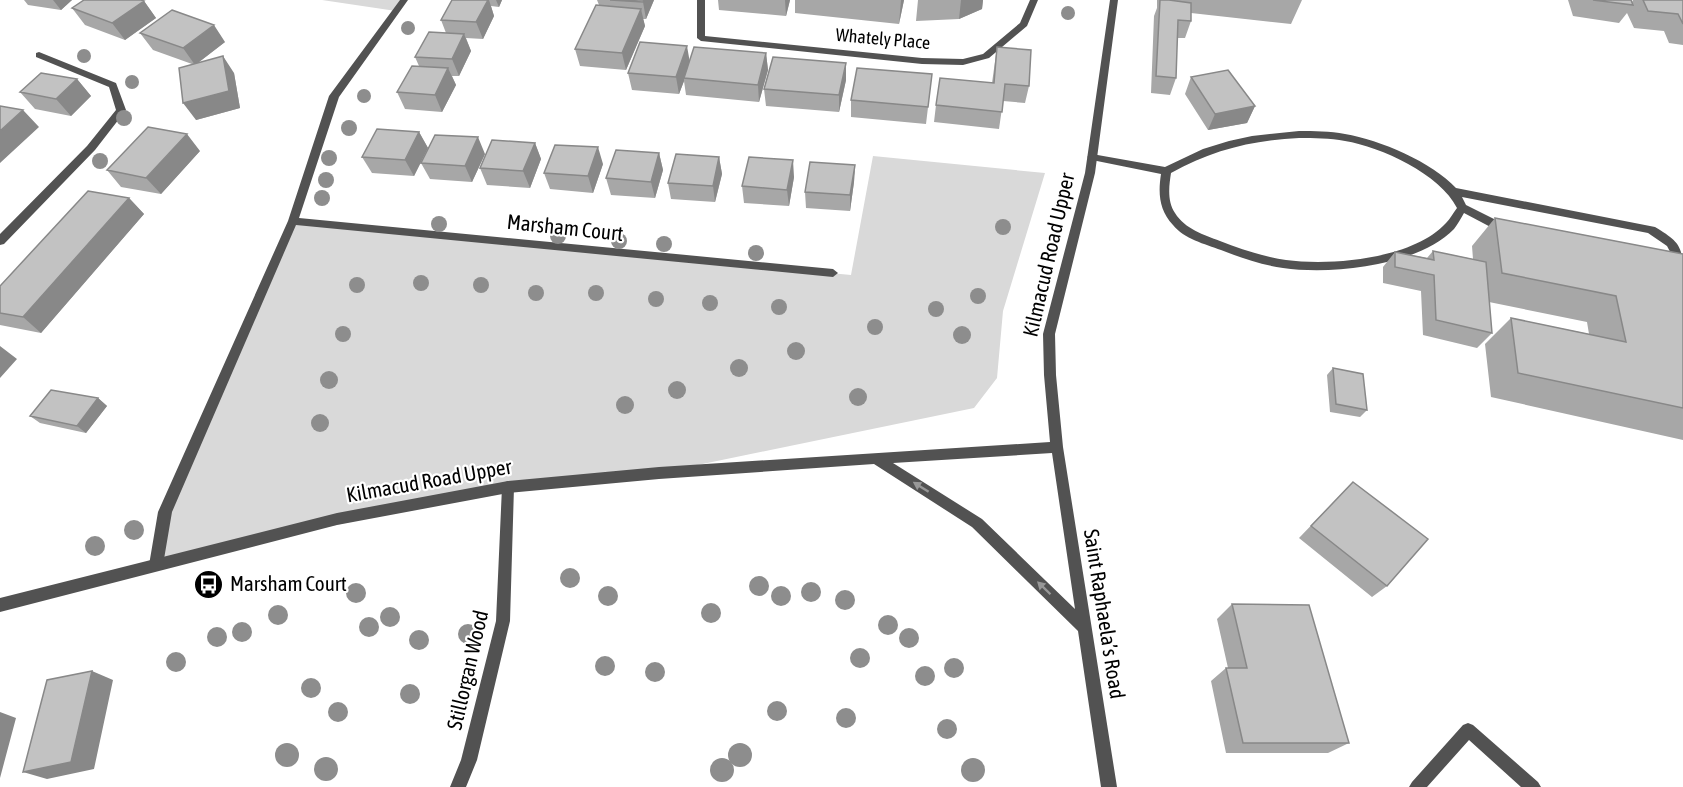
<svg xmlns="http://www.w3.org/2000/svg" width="1683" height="787" font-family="'Asap Condensed',sans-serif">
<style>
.green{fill:#d9d9d9}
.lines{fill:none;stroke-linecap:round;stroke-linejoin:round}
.service{fill:#525252;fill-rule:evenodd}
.minor{fill:#525252;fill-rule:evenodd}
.tertiary{fill:#525252;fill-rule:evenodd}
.tree{fill:#8d8d8d}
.wall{fill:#a7a7a7}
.shaded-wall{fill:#888}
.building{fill:#c2c2c2;stroke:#888;stroke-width:1.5}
.oneway{fill:#979797}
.labels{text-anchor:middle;stroke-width:4.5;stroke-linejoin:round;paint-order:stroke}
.far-street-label{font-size:18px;fill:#000;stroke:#fff}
.street-label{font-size:21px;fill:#000;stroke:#fff}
.poi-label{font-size:21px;fill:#000;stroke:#fff;text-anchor:start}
</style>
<rect width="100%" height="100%" fill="#fff"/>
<path class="green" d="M322,0h82l-8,11z
M873,156l172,17 -42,138 -6,67 -23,30 -315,65 -151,14 -352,78 10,-53 127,-291 558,54z"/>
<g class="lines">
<path class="service" d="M1299,131c15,0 31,0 46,3 35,6 87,28 111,54l199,39c21,13 28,17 28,43l-5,2 -4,-1 -1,-3 3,-5 -9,-17 -19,-13 -186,-36 4,8 42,21 1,3 -1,3h-8l-36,-19c-3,5 -6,11 -10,16 -36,37 -122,46 -171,39 -21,-3 -42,-10 -62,-18 -16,-6 -37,-11 -48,-25 -14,-15 -15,-32 -12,-51l-69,-14 -5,-3 5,-3 73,13 38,-18 26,-8 23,-5zM1299,138c15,0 31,0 46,3 36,6 95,33 112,67 -4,5 -7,11 -11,15 -33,36 -114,43 -160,37 -22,-3 -45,-11 -66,-19 -16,-6 -35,-12 -45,-28 -8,-12 -6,-27 -4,-40 41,-23 82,-33 128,-35z"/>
<path class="minor" d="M400,0h8l-69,97 -40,121 534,51 5,4 -5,4 -537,-52 -124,287 -9,53 -2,4 -5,2 -5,-2 -2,-4 9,-53 130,-291 41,-125z
M697,0h8v36l217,22 41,1 20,-5 37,-31 10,-23h8l-11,26 -38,32 -26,7 -41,-1 -221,-23 -4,-3z
M39,52l77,31 10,27 -31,40 -91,94 -4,1v-11l87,-88 29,-36 -7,-23 -73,-30v-4z
M508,481l5,2 1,4 -4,134 -33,139 -11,27h-16l11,-27 35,-139 6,-134 1,-4z
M1468,723l5,2 65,57 3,5h-20l-52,-47 -42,47h-18l3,-5 51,-57z"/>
<path class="tertiary" d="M1110,0h8l-23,173 -40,161 1,41 7,72 54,340h-16l-23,-156 -106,-104 -98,-63 -215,15 -151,14 -171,32 -337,87v-14l337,-85 171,-32 151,-14 391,-25 -6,-67 -1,-41 42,-161zM1052,453l23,156 -93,-90 -89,-56z"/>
</g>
<g class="tree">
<circle cx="1068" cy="13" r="7"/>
<circle cx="408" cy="28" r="7"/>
<circle cx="84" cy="56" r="7"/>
<circle cx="132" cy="82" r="7"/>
<circle cx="364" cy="96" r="7"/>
<circle cx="124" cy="118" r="8"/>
<circle cx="349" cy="128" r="8"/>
<circle cx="329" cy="158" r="8"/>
<circle cx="100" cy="161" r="8"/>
<circle cx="326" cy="180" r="8"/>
<circle cx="322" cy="198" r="8"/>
<circle cx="439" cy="224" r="8"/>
<circle cx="1003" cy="227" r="8"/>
<circle cx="558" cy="236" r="8"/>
<circle cx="619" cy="241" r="8"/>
<circle cx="664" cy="244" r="8"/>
<circle cx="756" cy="253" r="8"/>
<circle cx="421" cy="283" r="8"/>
<circle cx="357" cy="285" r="8"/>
<circle cx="481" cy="285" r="8"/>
<circle cx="536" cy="293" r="8"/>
<circle cx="596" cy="293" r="8"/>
<circle cx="978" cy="296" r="8"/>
<circle cx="656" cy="299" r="8"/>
<circle cx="710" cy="303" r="8"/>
<circle cx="779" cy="307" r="8"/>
<circle cx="936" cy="309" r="8"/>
<circle cx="875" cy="327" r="8"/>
<circle cx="343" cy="334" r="8"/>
<circle cx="962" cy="335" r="9"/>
<circle cx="796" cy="351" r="9"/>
<circle cx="739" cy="368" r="9"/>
<circle cx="329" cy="380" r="9"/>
<circle cx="677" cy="390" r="9"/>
<circle cx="858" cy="397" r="9"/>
<circle cx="625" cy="405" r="9"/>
<circle cx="320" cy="423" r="9"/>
<circle cx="134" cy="530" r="10"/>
<circle cx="95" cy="546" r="10"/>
<circle cx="570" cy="578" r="10"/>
<circle cx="759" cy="586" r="10"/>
<circle cx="811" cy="592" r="10"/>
<circle cx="356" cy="593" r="10"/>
<circle cx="608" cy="596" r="10"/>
<circle cx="781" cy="596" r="10"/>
<circle cx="845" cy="600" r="10"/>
<circle cx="711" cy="613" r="10"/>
<circle cx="278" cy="615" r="10"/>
<circle cx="390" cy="617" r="10"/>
<circle cx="888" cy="625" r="10"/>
<circle cx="369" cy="627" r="10"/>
<circle cx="242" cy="632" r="10"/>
<circle cx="468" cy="634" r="10"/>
<circle cx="217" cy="637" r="10"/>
<circle cx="909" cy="638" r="10"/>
<circle cx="419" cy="640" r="10"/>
<circle cx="860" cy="658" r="10"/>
<circle cx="176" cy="662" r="10"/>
<circle cx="605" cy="666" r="10"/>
<circle cx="954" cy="668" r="10"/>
<circle cx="655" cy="672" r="10"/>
<circle cx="925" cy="676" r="10"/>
<circle cx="311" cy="688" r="10"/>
<circle cx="410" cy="694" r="10"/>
<circle cx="777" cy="711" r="10"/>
<circle cx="338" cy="712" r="10"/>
<circle cx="846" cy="718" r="10"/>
<circle cx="947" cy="729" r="10"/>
<circle cx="287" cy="755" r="12"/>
<circle cx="740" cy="755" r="12"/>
<circle cx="326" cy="769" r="12"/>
<circle cx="722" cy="770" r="12"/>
<circle cx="973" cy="770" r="12"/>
</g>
<path class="wall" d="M24,0h48l-11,10 -33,-5z
M452,0h50l-3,7 -8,-1 3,10 -11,23 -17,-1 5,13 -12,25h-7l4,9 -14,27 -37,-3 -8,-17 22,-26 -4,-9 31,-24 -5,-13z
M597,0h57l-8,19h-3l2,7 -19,44 -46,-4 -5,-17 24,-44z
M718,0h72l-4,16 -67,-6z
M795,0h109l-5,24 -104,-11z
M918,0h65l-1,9 -23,10 -43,2z
M1157,0h145l-11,24 -100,-11v8l-6,17h-8l-1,40 -6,17 -19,-2 3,-77 3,-8z
M1568,0h63l1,2 1,-2h50v45l-14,-2 -5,-12 -30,-3 -7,-15 -8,10 -46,-7z
M144,1l12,17 -31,22 -40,-15 -13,-17z
M140,33l85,9 -27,21 36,10 6,35 -44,12 -4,-56 -39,-14z
M997,47l32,39 -4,17 -22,-2 -4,28 -65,-7 2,-17 56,-22z
M766,53l2,17 -9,32 -73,-7 -2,-14 -5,13 -47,-4 -4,-17 62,-12z
M932,74l-6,50 -75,-7v-17z
M1191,77l64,29 -8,17 -39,7 -23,-36z
M77,79l14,17 -20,20 -36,-7 -15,-17z
M846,80l-7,32 -73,-6 -2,-17z
M419,132l9,16 -14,28 -42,-3 -10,-16z
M535,143l6,16 -11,29 -43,-3 -7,-17z
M200,151l-39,43 -40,-7 -14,-17z
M659,153l4,17 -8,28 -44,-3 -5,-17z
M485,154l-13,28 -42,-3 -9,-16z
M719,157l3,17 -7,28 -44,-3 -3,-16z
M603,164l-10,29 -43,-4 -6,-16z
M855,165l-1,17 -4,29 -44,-3 -1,-16z
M794,177l-5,29 -45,-3 -2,-17z
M129,198l15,16 -103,119 -41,-8v-39z
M1495,218l188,36v186l-192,-43 -6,-53 26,-26 78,16 -2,-12 -98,-20 3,31 -15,15 -54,-13 -2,-44 -38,-8v-16l12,-15 32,6 6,-7 40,8 -1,-13z
M1333,368l34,42 -7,7 -30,-5 -3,-37z
M98,398l9,8 -21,27 -46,-10 -10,-7z
M1353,482l34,104 -15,11 -73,-59z
M1232,604l117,139 -21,10h-102l-15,-72 15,-13h2l-11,-49z"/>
<path class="shaded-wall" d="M53,0h19l-11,10z
M488,0h1l5,16 -11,23 -7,-17z
M496,0h6l-3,7z
M644,0h10l-8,19 -3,-17z
M785,0h5l-4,16z
M901,0h3l-5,24z
M961,0h22l-1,9 -23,10z
M144,1l12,17 -31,22 -13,-17z
M641,9l4,17 -19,44 -4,-17z
M214,25l11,17 -30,23 -12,-17z
M464,34l7,17 -12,25 -7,-17z
M687,46l3,17 -6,15v3l-5,13 -3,-17z
M766,53l2,17 -9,32 -1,-17z
M223,56l11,17 6,35 -44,12 -13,-17z
M846,63v17l-7,32v-17z
M448,68l8,17 -14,27 -7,-17z
M77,79l14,17 -20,20 -15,-17z
M1255,106l-8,17 -39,7 7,-16z
M23,110l16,17 -39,36v-32z
M419,132l9,16 -14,28 -9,-16z
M187,134l13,17 -39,43 -15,-16z
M478,137l7,17 -13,28 -7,-16z
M535,143l6,16 -11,29 -7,-17z
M598,147l5,17 -10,29 -5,-17z
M659,153l4,17 -8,28 -4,-16z
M719,157l3,17 -7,28 -2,-16z
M793,160l1,17 -5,29 -2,-16z
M855,165l-1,17 -4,29v-16z
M129,198l15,16 -103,119 -18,-16z
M0,346l17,13 -17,19z
M98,398l9,8 -21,27 -9,-7z
M92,671l21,9 -19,89 -47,10 -24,-7z
M0,712l16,6 -16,60z"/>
<path class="building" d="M84,0h57l3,1 -32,22 -40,-15z
M452,0h36l-12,22 -35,-2z
M610,0h34l-1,2z
M1160,0h9l22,3v18l-13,-1 -2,58 -20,-2z
M1593,0h38l2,5z
M1643,0h40v24l-5,-10 -30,-3z
M596,5l45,4 -19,44 -47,-4z
M172,10l42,15 -31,23 -43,-15z
M429,32l35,2 -12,25 -37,-2z
M640,42l47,4 -11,31 -48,-4z
M694,47l72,6 -8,32 -74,-7z
M997,47l34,3 -2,36 -24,-2 -3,28 -66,-7 4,-27 54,5z
M223,56l6,35 -46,12 -4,-35z
M773,57l73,6 -7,32 -75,-6z
M412,66l36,2 -13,27 -38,-3z
M857,68l75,6 -4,33 -77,-7z
M1228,70l27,36 -40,8 -24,-37z
M41,73l36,6 -21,20 -36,-7z
M0,106l23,4 -23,21z
M148,127l39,7 -41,44 -39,-8z
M377,129l42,3 -14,28 -43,-3z
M435,135l43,2 -13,29 -44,-3z
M492,140l43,3 -12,28 -43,-3z
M555,145l43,2 -10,29 -44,-3z
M616,150l43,3 -8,29 -45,-4z
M676,154l43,3 -6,29 -45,-3z
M749,157l44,3 -6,30 -45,-4z
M810,162l45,3 -5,30 -45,-3z
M88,191l41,7 -106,119 -23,-4v-27z
M1495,218l188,36v154l-165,-35 -7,-55 115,24 -10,-46 -114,-23z
M1433,251l53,11 6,71 -56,-13 -2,-45 -39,-8v-15l39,8z
M1333,368l30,6 4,36 -31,-6z
M51,390l47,8 -21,28 -47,-10z
M1353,482l75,57 -41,47 -76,-60z
M1232,604l77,1 40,138h-106l-17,-75h21z
M92,671l-21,91 -48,10 24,-92z"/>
<defs><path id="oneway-solid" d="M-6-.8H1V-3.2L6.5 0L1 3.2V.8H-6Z" transform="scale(1.5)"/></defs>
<g class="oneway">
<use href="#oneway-solid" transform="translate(921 487) rotate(-148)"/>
<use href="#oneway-solid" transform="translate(1044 588) rotate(-136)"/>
</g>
<defs>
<symbol id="bus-disc" viewBox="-11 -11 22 22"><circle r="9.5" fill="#000" stroke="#fff"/><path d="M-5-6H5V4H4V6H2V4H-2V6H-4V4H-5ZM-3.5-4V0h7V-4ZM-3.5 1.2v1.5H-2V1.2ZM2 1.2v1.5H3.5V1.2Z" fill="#fff"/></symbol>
</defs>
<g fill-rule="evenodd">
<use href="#bus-disc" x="192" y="568" width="33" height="33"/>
</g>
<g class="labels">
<g class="far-street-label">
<text transform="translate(883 39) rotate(5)" y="6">Whately Place</text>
</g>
<g class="street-label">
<text transform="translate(565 228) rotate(6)" y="7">Marsham Court</text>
<text transform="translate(1049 255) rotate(-77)" y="7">Kilmacud Road Upper</text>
<text transform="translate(429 481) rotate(-10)" y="7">Kilmacud Road Upper</text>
<text transform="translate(1104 614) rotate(81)" y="7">Saint Raphaela’s Road</text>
<text transform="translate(468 670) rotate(-77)" y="7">Stillorgan Wood</text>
</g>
<g class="poi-label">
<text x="230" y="591">Marsham Court</text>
</g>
</g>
</svg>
